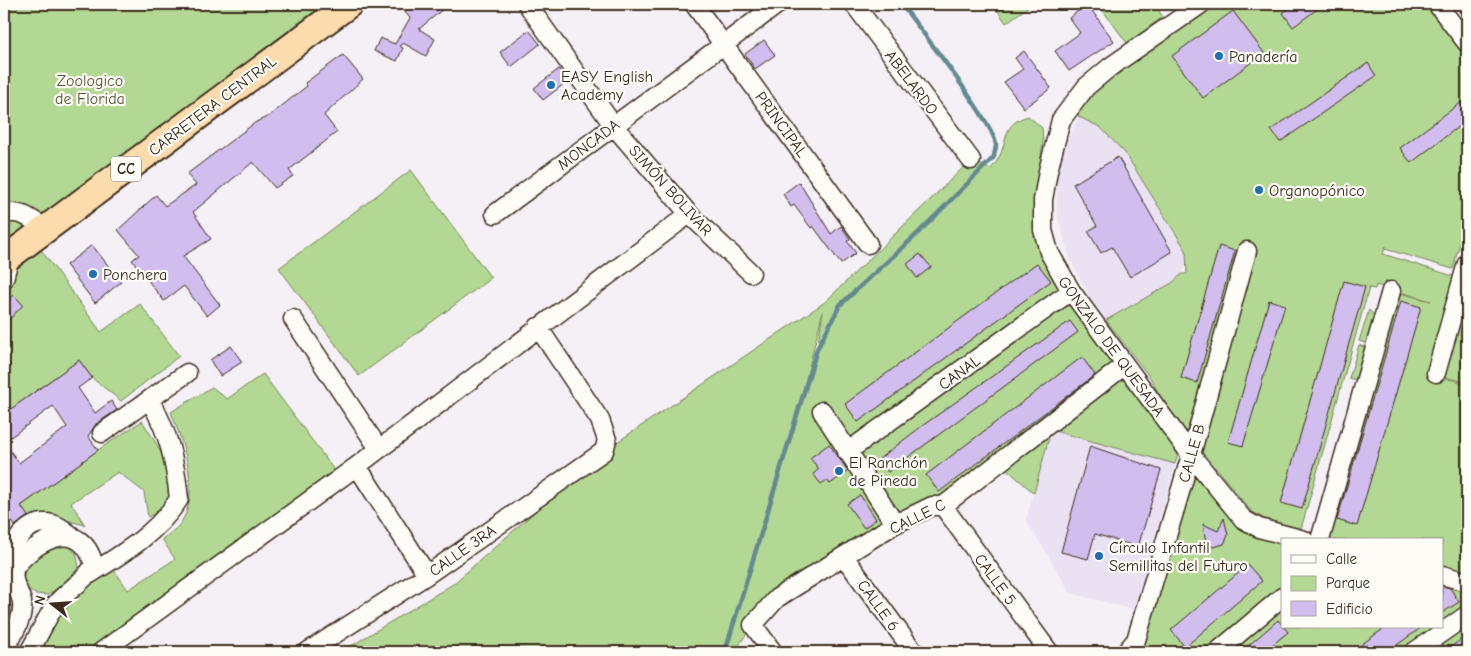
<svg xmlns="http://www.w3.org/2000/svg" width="1471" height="656" font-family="'Comic Neue',sans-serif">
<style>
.built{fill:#eae1f3}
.green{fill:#b3d893;stroke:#778158;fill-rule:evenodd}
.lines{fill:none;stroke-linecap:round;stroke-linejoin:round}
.stream{stroke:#638991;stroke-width:4.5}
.building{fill:#d1beef;stroke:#3b2a1e}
.minor-casing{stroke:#3b2a1e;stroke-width:21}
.highway-casing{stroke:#3b2a1e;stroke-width:30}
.minor{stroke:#fdfcf7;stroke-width:18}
.highway{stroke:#fcdcac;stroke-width:26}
.poi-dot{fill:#1f6fb2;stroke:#fdfcf7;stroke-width:2}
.labels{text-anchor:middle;stroke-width:4.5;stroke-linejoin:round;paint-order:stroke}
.shield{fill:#fdfcf7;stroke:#75695f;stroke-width:1}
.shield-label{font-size:15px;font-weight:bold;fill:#3b2a1e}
.poi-label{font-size:16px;fill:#3b2a1e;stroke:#fdfcf7;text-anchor:start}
.park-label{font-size:16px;fill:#59563b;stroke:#fdfcf7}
.street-label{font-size:16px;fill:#3b2a1e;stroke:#fdfcf7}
</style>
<rect width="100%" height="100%" fill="#f4f0f5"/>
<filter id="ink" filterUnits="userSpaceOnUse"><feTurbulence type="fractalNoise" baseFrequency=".02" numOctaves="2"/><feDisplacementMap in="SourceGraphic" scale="10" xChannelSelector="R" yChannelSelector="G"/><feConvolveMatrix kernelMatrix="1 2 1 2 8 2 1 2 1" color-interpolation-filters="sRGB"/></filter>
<g filter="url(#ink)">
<path class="built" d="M1079,117l21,10 25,26 61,97 1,10 -5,14 -10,9 -66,37 -16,-22 -20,-39 -13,-46v-34l8,-34z
M1051,430l124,34 -41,146 -63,-17 -45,-73z"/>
<path class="green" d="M4,4h313l15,12 -328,241z
M993,4h39l-26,19z
M1098,4h56l9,13 -36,26z
M1199,4h238l30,39v171l-14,55 -68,-20 1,-3 -3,8 76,24 8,-44v148l-29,-6 29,8v268h-342l66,-197 -40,-76 -45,-59 66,-37 10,-9h5l-1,-24 -61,-97 -25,-26 -21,-10 -5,-14zM1376,285l55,16 -40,-10 -71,249h122v87h-160v-85l-45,-22 -32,-33 -14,-31 25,12 34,42 12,8 39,11 68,-241 6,1z
M1028,116l14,12 1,13 -8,63v33l138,205 5,12 -3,10 -124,-34 -17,63 -31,-27 -226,132 -24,27 -19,27h-393l112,-68 151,-133 221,-149 146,-142 20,9c3,-4 7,-9 9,-14 9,-20 3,-31 28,-39zM823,311l-6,38 -17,55v-1z
M411,170l80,108 -132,98 -80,-108z
M39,247l62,85 39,-28 39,52 -58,45 -29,-23 -13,-18 -75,54v-126l7,-12 2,-9z
M1369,310l9,9 -7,26 -12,-4z
M1359,345l10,4 -9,32 -11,-3z
M263,374l74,100 -238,178h-62c23,-39 37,-59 75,-85l16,23 47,-31 -13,-20c6,-4 13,-9 18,-15 22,-30 3,-81 -9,-112l41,-25 15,12z
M142,421c13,19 41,63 22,85 -4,5 -11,8 -16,11l-4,-25 -26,-20 -47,31 14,22 -36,-9 -18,5 -10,-15 77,-56z
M66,544l10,9 3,14 -15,16 -16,12 -13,-1 -11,-7c-5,-25 21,-38 42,-43z
M4,587c7,16 8,23 0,38z"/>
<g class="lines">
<path class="stream" d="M725,652l92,-303 23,-44 74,-68 80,-80c0,-4 2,-8 2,-12 -1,-21 -78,-119 -95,-141"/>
</g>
<path class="building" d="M398,4h51l-30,25 16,10 -9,17 -23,-13 -4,3 4,2 -6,13 -23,-10 6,-13 15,6 15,-26z
M1087,4l27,37 -45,30 -14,-20 25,-18 -11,-15z
M1294,4h30l-31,23 -10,-14z
M1233,11l31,42 -61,45 -31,-42z
M529,30l11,14 -29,23 -11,-15z
M764,40l11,15 -20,14 -10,-15z
M1024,51l27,37 -27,20 -20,-26 19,-13 -8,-11z
M343,55l20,24 -39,36 13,17 -48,38 4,6 -18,12 -22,-26 -60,50 18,27 -28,17 37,49 -13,11 -23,-30 -20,15 -32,-41 7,-5 -21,-25 38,-35 9,11 31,-21 -9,-11 69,-52 13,-6 38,-30 -2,-3z
M1368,63l8,13 -96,66 -9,-12z
M559,69l9,12 -25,19 -9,-12z
M1467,98v22l-56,43 -11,-15z
M1118,157l54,95 -42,25 -18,-30 -11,6 -13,-22 9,-5 -24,-42z
M799,182l32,52 10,-8 9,13 -3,2 9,12 -15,11 -28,-38 -2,2 -17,-23 -3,2 -8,-13z
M92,245l29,37 -26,21 -29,-38z
M1219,246l16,5 -38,132 -16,-5z
M920,254l11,13 -14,11 -10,-14z
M1037,263l14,18 -193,141 -13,-18z
M1344,281l21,6 -63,222 -21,-6z
M14,295l9,10 -19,20v-19z
M1269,300l16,5 -42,141 -15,-4z
M1401,301l20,6 -64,219 -20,-6z
M1070,321l8,11 -190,140 -9,-13 43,-33z
M231,346l11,16 -22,14 -10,-16z
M1082,357l13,18 -156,117 -13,-17z
M79,360l13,18 -14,10 17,25 16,-12 6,9 -21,14 -8,12 10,14 -77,56 7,10 -13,10 -6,-10 -5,3v-77l15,21 48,-36 -14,-21 -49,36v-28z
M829,444l19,27 -18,13 -3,-4 -6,4 -8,-10 6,-5 -9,-11z
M1090,446l71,24 -23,77 -43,-13 -7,25 -27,-7z
M860,495l16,24 -12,9 -17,-24z
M1224,518l4,17 -4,9 -11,3 -7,-4 -3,-19 15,7z
M1248,565l14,16 -77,66 -14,-17z
M1442,586l8,2 9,14 -17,11z
M1278,620l10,12 -24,20h-23z
M1386,627h36l-35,25h-36z
M1467,635v17h-23z"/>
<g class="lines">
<defs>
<path id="minor" d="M527,4l86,121 76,89 62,59
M694,4l174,240
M854,4l117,156
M1201,4l-91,63 -24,20 -25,33 -13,51 -5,29v30l6,22 22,39 120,164 52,64 16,9 45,12
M1437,4l30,39
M4,214c18,-4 27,5 42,15
M495,214l283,-210
M4,279l6,-24
M293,319l86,130
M1436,373l31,-110
M822,411l73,113
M102,433l85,-60
M847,452l224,-161
M357,466l70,109
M943,506l106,146
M1320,540l71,-249
M845,558l69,94
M90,574c34,-21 67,-41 89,-75 -4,-39 -10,-65 -29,-99
M1442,575l25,7
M11,581c-11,-21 9,-57 32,-58 12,-1 20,6 29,13
M4,650c8,-14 20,-31 18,-48 -3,-14 -12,-20 -7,-35 22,-28 66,-51 79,-2 -8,16 -27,25 -38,39 -10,15 -18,33 -27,48
M101,652l256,-186 332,-252
M307,652l120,-77 177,-124 3,-11 -7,-20 -62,-93
M773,652l-20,-27 24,-27 118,-74 37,-18h11l182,-141
M1126,652l10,-12 6,-20 49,-165 56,-204
M1217,652l65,-55
M1414,652l53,-37"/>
<path id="highway" d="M4,260l345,-256"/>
</defs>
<use href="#minor" class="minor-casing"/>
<use href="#highway" class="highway-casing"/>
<use href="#minor" class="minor"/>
<use href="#highway" class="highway"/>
</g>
</g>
<g class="poi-dot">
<circle cx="1219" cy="56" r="5"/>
<circle cx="551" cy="85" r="5"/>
<circle cx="1259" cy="190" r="5"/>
<circle cx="93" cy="274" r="5"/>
<circle cx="839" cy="471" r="5"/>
<circle cx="1099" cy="556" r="5"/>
</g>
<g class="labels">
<rect class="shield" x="111" y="156.5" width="30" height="25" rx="4"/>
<g class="shield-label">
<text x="126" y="174">CC</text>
</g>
<g class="poi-label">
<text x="1229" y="62">Panadería</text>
<text x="561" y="82">EASY English<tspan x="561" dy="18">Academy</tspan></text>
<text x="1269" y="196">Organopónico</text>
<text x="103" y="280">Ponchera</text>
<text x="849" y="468">El Ranchón<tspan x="849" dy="18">de Pineda</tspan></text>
<text x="1109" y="553">Círculo Infantil<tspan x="1109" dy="18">Semillitas del Futuro</tspan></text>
</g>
<g class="park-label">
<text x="90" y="86">Zoologico<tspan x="90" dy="18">de Florida</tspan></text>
</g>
<g class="street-label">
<text transform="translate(912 82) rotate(53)" y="6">ABELARDO</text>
<text transform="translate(212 105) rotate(-37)" y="6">CARRETERA CENTRAL</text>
<text transform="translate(782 124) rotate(54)" y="6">PRINCIPAL</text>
<text transform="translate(588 144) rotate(-37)" y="6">MONCADA</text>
<text transform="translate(671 190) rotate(48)" y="6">SIMÓN BOLIVAR</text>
<text transform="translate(1112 346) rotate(54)" y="6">GONZALO DE QUESADA</text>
<text transform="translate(959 372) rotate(-36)" y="6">CANAL</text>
<text transform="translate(1191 453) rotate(-74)" y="6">CALLE B</text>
<text transform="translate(917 516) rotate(-26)" y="6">CALLE C</text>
<text transform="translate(462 550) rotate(-35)" y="6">CALLE 3RA</text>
<text transform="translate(996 579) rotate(54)" y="6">CALLE 5</text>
<text transform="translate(879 605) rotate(54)" y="6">CALLE 6</text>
</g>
</g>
<rect width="1471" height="656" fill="none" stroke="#fdfcf7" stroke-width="20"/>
<rect x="10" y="10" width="1451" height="636" fill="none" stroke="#3b2a1e" stroke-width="2" filter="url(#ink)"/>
<rect x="1281" y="538" width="162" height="90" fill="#fdfcf7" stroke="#afa8a0"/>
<rect x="1291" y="555" width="25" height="8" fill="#fdfcf7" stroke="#afa8a0"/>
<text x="1326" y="564" font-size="15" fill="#3b2a1e">Calle</text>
<rect x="1291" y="576" width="25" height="15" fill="#b3d893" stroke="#afa8a0"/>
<text x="1326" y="588" font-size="15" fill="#3b2a1e">Parque</text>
<rect x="1291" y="601" width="25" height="15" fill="#d1beef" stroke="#afa8a0"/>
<text x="1326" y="614" font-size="15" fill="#3b2a1e">Edificio</text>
<g transform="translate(52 604) rotate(287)" stroke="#fdfcf7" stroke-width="4" paint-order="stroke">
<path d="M0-4L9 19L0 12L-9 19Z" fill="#3b2a1e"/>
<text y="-8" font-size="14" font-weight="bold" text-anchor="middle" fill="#3b2a1e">N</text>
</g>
</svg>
